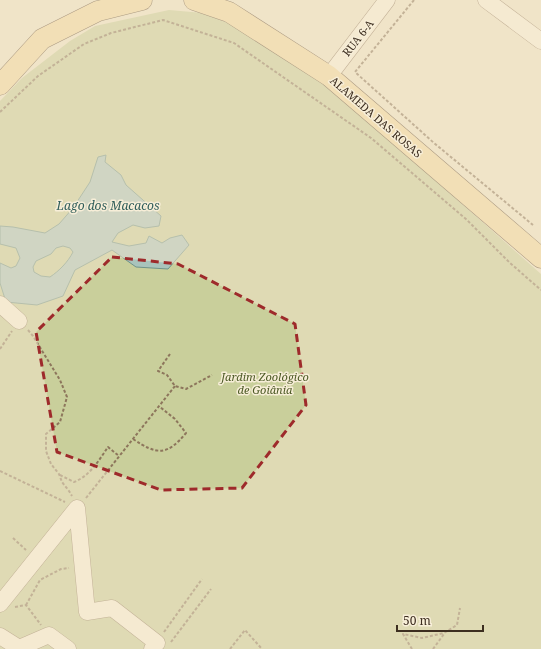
<svg xmlns="http://www.w3.org/2000/svg" width="541" height="649" font-family="'Noto Serif',serif">
<style>
.green{fill:#c9cf9b}
.water{fill:#a9c4bc;stroke:#6f938a;fill-rule:evenodd}
.lines{fill:none;stroke-linecap:round;stroke-linejoin:round}
.minor-casing{stroke:#8d765c;stroke-width:17}
.major-casing{stroke:#5b4430;stroke-width:21}
.path{stroke:#8d765c;stroke-width:2;stroke-dasharray:3 2;stroke-linecap:butt}
.minor{stroke:#faf1dc;stroke-width:16}
.major{stroke:#f3d9a0;stroke-width:20}
.marked{fill:none;stroke:#9e2a2b;stroke-width:3;stroke-dasharray:8 5;stroke-linejoin:round}
.labels{text-anchor:middle;stroke-width:3;stroke-linejoin:round;paint-order:stroke}
.street-label{font-size:11px;fill:#3d2e20;stroke:#f7eed8}
.park-label{font-size:11px;font-style:italic;fill:#4d5a26;stroke:#f7eed8}
.water-label{font-size:12px;font-style:italic;fill:#2f5d5a;stroke:#f7eed8}
</style>
<rect width="100%" height="100%" fill="#f0e4c8"/>
<path class="green" d="M169,10l34,3 33,13 78,50 129,111 98,87v375h-541v-548l22,-23 48,-37 25,-15z"/>
<path class="water" d="M106,155l-1,7 16,13 5,10 35,31 -2,10 -14,2 -12,-3 -15,8 -6,9 17,4 17,-3 3,-7 13,7 8,-5 12,-3 7,10 -21,24 -32,-2 -24,-17 -37,20 -12,26 -26,9 -31,-3 -6,-19v-20l11,5 5,-2 4,-8 -4,-10 -16,-4v-18l13,1 32,6 14,-9 14,-16 17,-26 8,-25zM63,246l7,2 3,4c-5,10 -14,19 -23,25l-9,-1 -7,-4 -1,-5 3,-6 15,-7 5,-6z"/>
<g class="lines">
<defs>
<path id="minor" d="M486,0l55,41
M329,76l58,-76
M0,304l19,17
M0,604l77,-96 10,104 25,-4 45,35 -5,6
M0,636l19,12 30,-13 19,14"/>
<path id="major" d="M194,0l35,12 100,64 212,182
M0,85l42,-46 56,-28 44,-11"/>
</defs>
<use href="#minor" class="minor-casing"/>
<use href="#major" class="major-casing"/>
<path class="path" d="M414,0l-59,72 79,71 99,82
M0,112l38,-36 46,-32 27,-11 52,-13 71,23 137,95 96,82 43,43 31,27
M28,330l5,6 27,44 7,17 -7,25 -14,12v17l5,13 8,10 3,8 7,9 3,5
M0,349l12,-18
M170,354l-12,17 9,4 8,11 11,3 26,-14
M133,439c24,16 34,17 53,-6l-11,-14 -15,-12
M0,471l65,31
M60,475l14,7c16,-6 25,-22 34,-35l11,9
M86,498l89,-112
M13,538l13,12
M26,605l14,-25 21,-11 8,-1
M15,607l11,-2 15,20
M164,632l38,-53
M171,642l40,-53
M230,649l15,-19 17,19
M412,649l-9,-15 19,4 22,-5 13,-8 3,-17
M433,649l11,-15"/>
<use href="#minor" class="minor"/>
<use href="#major" class="major"/>
</g>
<path d="M0 0H541V649H0ZM112,257l66,7 117,60 11,81 -64,83 -81,2 -104,-38 -21,-120z" fill="#f0e4c8" fill-opacity=".55" fill-rule="evenodd"/>
<path class="marked" d="M112,257l66,7 117,60 11,81 -64,83 -81,2 -104,-38 -21,-120z"/>
<g class="labels">
<g class="street-label">
<text transform="translate(358 38) rotate(-52)" y="4">RUA 6-A</text>
<text transform="translate(376 117) rotate(41)" y="4">ALAMEDA DAS ROSAS</text>
</g>
<g class="park-label">
<text x="265" y="381">Jardim Zoológico<tspan x="265" dy="13">de Goiânia</tspan></text>
</g>
<g class="water-label">
<text x="108" y="210">Lago dos Macacos</text>
</g>
</g>
<path d="M397 625v6h86v-6" fill="none" stroke="#3d2e20" stroke-width="2"/>
<text x="403" y="625" font-size="12" fill="#3d2e20" stroke="#f7eed8" stroke-width="3" paint-order="stroke">50 m</text>
</svg>
